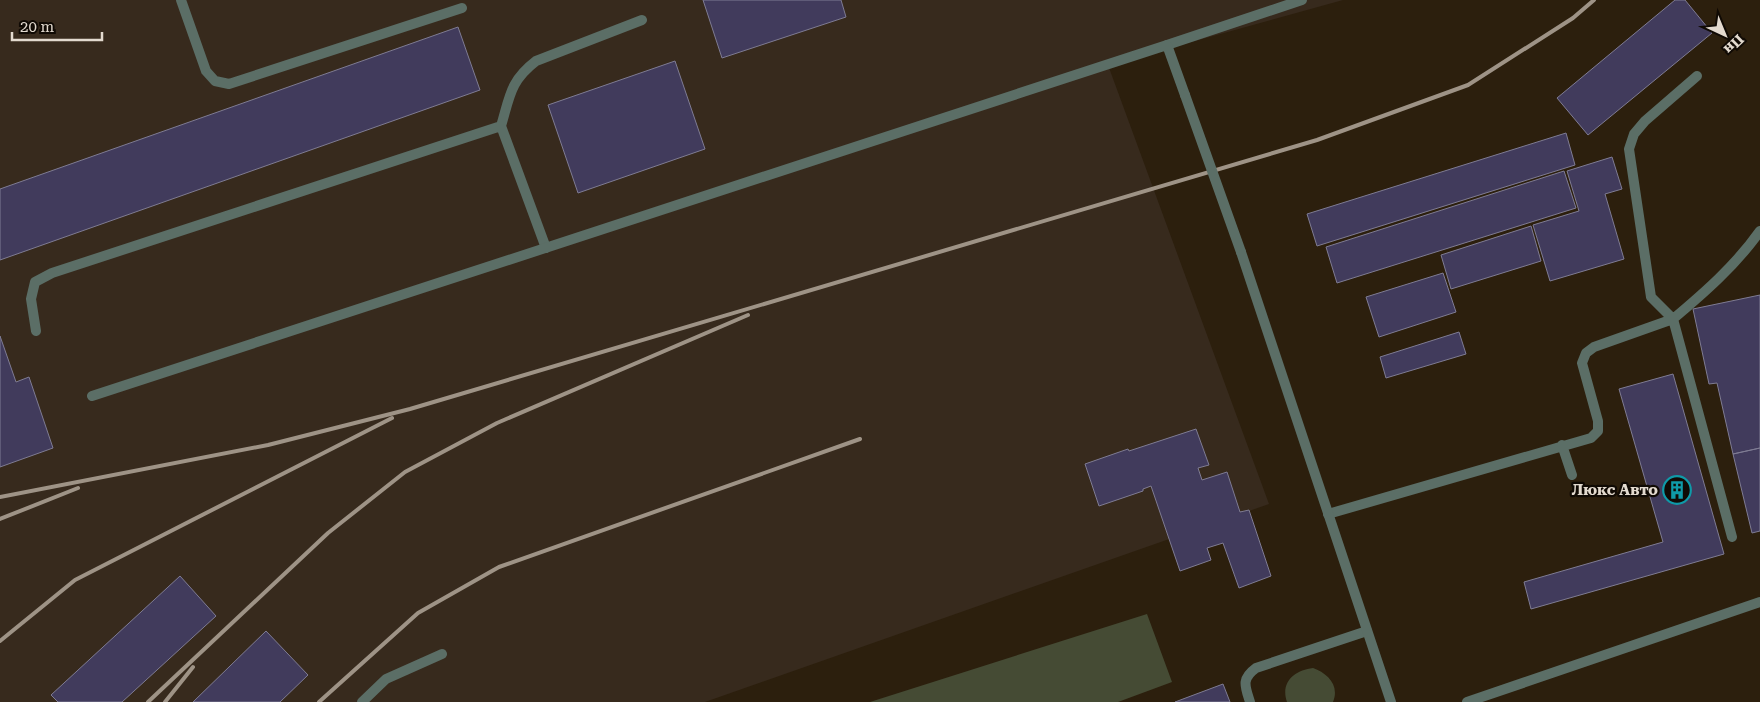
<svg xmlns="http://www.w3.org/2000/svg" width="1760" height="702" font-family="'Roboto Serif',serif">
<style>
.industrial{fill:#372a1d}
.green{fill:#454b34}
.building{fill:#413b5c;stroke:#7f7c93}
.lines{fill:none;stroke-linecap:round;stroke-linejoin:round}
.lane{stroke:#5b6e66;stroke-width:10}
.street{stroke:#5b6e66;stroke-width:10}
.rail{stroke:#9e9386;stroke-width:4}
.street-bridge{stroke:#5b6e66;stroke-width:10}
.labels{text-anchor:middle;stroke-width:4.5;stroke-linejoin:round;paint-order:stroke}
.poi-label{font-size:15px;font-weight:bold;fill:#e3dacf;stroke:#100a04;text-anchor:end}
</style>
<rect width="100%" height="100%" fill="#2c1f0d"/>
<path class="industrial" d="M0,0h1343l-235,65 161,439 -564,198h-705z"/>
<path class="green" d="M1147,614l25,68 -54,20h-248z
M1313,668c14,5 27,17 20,34h-46c-7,-20 8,-32 26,-34z"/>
<path class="building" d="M703,0h138l5,17 -124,41z
M1675,0h10l27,33 -124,102 -31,-37z
M458,27l22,63 -480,170v-71z
M675,61l30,88 -127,44 -30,-88z
M1566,133l9,32 -258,81 -10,-32z
M1612,157l10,32 -17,5 19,65 -74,22 -17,-56 46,-14 -12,-40z
M1564,171l12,37 -239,75 -11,-36z
M1531,226l10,35 -90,28 -10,-34z
M1443,273l13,39 -77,25 -13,-40z
M1760,295v153l-27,6 -16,-71 -8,1 -16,-75z
M1459,332l7,22 -80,24 -6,-21z
M0,336l16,46 13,-5 24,71 -53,19z
M1673,374l51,180 -193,55 -7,-27 139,-40 -44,-153z
M1196,429l13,36 -11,3 4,12 25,-8 13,40 9,-2 22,66 -32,12 -16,-45 -16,5 4,12 -31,11 -29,-85 -8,3v2l-44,15 -14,-42 43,-15 1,2z
M1760,448v83l-8,2 -19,-79z
M180,576l36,40 -94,86h-64l-7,-7z
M266,631l42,44 -28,27h-87z
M1223,684l7,18h-55z"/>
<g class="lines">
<path class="lane" d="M181,0l25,71 9,10 14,3 233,-76
M1167,45l135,-45
M501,126c9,-30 9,-45 35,-65l106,-41
M36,331l-5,-32 4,-17 17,-9 449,-147 45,122
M1562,445l10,30
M1328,514l263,-76 7,-7v-10l-16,-58 4,-10 8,-6 79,-28 -22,-22 -22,-148 5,-15 11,-13 52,-45
M1732,537l-59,-218c31,-26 63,-54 87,-88
M362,702l24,-23 56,-25
M1250,702c-5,-16 -9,-23 6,-34l111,-37
M1467,702l293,-100"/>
<path class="street" d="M1241,252l150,450
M92,396l1075,-351 18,50"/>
<path class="rail" d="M0,497l268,-52 142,-36 907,-269 151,-55 105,-67 21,-18
M0,519l78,-31
M0,641l75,-61 317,-162
M148,702l180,-169 77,-61 92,-49 251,-108
M165,702l28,-35
M319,702l99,-89 81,-46 361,-128"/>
<path class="street-bridge" d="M1185,95l56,157"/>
</g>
<defs>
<symbol id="building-ring" viewBox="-11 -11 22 22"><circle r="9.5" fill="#100a04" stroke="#0f9aa8" stroke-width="1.5"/><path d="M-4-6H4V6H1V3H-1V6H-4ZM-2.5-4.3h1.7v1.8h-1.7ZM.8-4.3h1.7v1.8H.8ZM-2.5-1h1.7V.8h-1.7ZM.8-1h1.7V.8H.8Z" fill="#0f9aa8"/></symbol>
</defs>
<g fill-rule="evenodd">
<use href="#building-ring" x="1661" y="474" width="32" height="32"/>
</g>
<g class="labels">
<g class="poi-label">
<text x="1658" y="495">Люкс Авто</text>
</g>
</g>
<g transform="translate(1725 35) rotate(136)" stroke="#100a04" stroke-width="4" paint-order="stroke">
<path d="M0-4L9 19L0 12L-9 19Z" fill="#e3dacf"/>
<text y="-8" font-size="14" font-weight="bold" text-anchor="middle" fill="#e3dacf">Пн</text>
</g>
<path d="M12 32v8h90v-8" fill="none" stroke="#e3dacf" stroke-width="2.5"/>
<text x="20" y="32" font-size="15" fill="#e3dacf" stroke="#100a04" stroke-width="4" paint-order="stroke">20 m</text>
</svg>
